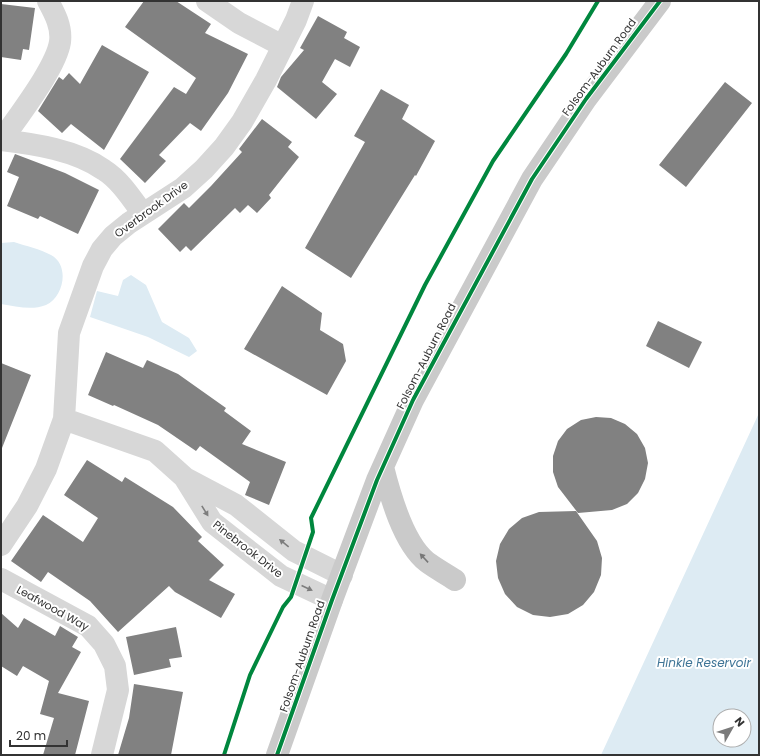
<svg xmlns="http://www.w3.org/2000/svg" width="760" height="756" font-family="Poppins,sans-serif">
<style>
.water{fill:#ddebf3;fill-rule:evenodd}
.building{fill:#818181}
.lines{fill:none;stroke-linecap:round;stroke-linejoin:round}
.minor{stroke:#d7d7d7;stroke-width:22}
.major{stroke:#cacaca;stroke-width:22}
.cycleway-casing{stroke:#fff;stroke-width:6}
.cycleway{stroke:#00873e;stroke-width:4}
.oneway{fill:#7d7d7d}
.oneway2{fill:#777}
.labels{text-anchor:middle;stroke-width:4;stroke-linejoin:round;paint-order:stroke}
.street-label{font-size:11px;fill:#333;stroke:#fff}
.water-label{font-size:12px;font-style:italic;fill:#3f7597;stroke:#fff}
</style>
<rect width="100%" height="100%" fill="#fff"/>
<path class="water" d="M14,242c12,4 26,7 37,13 19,10 13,42 -5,50 -15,6 -30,1 -45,-1v-61z
M131,275l15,10 16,37 27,16 8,13 -8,6 -41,-20 -58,-20 7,-26 21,5 5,-16z
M759,413v342h-158zM720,716h24v24h-24z"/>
<path class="building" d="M144,1h32l35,23 -6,9 43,21 -20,39 -27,38 -11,-8 -31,32 7,6 -21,22 -25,-24 54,-72 12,7 10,-16 -71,-51z
M1,4l34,4 -6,42 -6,-1 -2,11 -20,-3z
M318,16l29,16 -3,6 16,9 -10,20 -15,-8 -13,23 15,12 -21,25 -39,-32 4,-10 23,-27 -4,-2z
M102,45l47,27 -45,78 -33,-26 -9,9 -24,-22 21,-34 4,3 6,-7 11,11z
M725,82l27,21 -66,84 -27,-22z
M381,89l28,16 -7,14 33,22 -19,35 -1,-1 -64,103 -46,-30 60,-106 -11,-6z
M262,119l30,23 -4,5 11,10 -30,38 2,3 -14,15 -9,-8 -8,8 -5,-5 -44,43 -5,-5 -6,6 -22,-23 26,-26 5,5 22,-22 31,-34 -3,-3z
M15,154l50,19 34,17 -21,44 -38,-18 -2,3 -31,-13 12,-29 -12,-5z
M282,286l40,27 -2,17 23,14 3,17 -19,34 -83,-46z
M658,321l44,21 -13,26 -43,-22z
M106,352l37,16 4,-8 31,14 48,34 -2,3 27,20 -9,13 44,18 -17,43 -24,-10 5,-13 -50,-36 -4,5 -38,-26 -44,-20 -1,1 -25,-11z
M1,363l30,12 -29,73h-1z
M596,417l15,1 14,6 12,10 8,14 3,15 -3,16 -7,14 -11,11 -15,6 -34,3 -20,-26 -5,-15v-16l5,-15 9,-12 14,-9z
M87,460l35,22 3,-5 48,30 29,30 -4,4 26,24 -15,15 26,14 -14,24 -46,-26 -6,-6 -51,46 -28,-31 -42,-29 -7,10 -30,-21 32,-46 40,27 15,-24 -34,-23z
M576,511l21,30 5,17 -1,17 -7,17 -11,13 -15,9 -18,3 -17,-2 -16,-8 -12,-13 -7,-16 -2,-17 4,-17 9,-15 13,-11 17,-6z
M1,613l17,15 6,-10 31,18 5,-10 18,11 -6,10 9,5 -23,41 31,8 -14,54h-32l11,-37 -14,-4 9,-33 -26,-15 -6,10 -16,-10z
M176,627l6,30 -13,2 2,8 -37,8 -8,-38z
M134,684l49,8 -12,63h-53l11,-37z"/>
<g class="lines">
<path class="minor" d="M207,1l32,22 44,23
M1,140c34,4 75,10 103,30 16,10 28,29 39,44
M2,140c16,-24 54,-72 58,-98 2,-15 -5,-28 -12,-41
M64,419l91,32 29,26 28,45 69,54 51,24
M185,478l51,27 58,46 48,24
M1,545l26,-39 19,-37 18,-50 5,-86 24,-67 9,-17 11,-13 16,-13 54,-35 21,-19 20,-22 18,-25 24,-42 30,-60 7,-19
M1,579l87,47 16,18 11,22 3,24 -16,65"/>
<path class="major" d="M383,467c7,28 20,76 44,95 8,6 19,12 28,18
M277,755l55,-155 45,-120 36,-80 119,-221 54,-80 74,-98"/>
<defs>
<path id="cycleway" d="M224,755l26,-80 33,-68 8,-10 22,-65 -2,-14 114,-233 68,-124 73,-107 32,-53
M277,755l55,-155 45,-120 36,-80 119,-221 54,-80 74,-98"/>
</defs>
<use href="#cycleway" class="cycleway-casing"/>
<use href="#cycleway" class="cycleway"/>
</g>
<defs><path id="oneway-solid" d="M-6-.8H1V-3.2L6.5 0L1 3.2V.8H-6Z"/></defs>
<g class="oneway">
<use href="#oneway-solid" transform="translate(205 511) rotate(58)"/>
<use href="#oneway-solid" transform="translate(284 543) rotate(-141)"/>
<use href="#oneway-solid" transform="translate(307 588) rotate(25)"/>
</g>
<use class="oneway2" href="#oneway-solid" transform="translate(424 558) rotate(-133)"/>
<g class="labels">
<g class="street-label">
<text transform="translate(599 67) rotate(-54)" y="4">Folsom-Auburn Road</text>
<text transform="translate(151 209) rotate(-36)" y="4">Overbrook Drive</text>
<text transform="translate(426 356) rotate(-63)" y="4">Folsom-Auburn Road</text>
<text transform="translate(248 549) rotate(38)" y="4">Pinebrook Drive</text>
<text transform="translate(53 608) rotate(29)" y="4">Leafwood Way</text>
<text transform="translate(302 656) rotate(-71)" y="4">Folsom-Auburn Road</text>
</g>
<g class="water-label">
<text x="704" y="667">Hinkle Reservoir</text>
</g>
</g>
<rect width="760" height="756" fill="none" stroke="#333333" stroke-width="4"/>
<g transform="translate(732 728) rotate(51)"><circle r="19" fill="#ffffff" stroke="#adadad"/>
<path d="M0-3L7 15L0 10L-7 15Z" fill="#7a7a7a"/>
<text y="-6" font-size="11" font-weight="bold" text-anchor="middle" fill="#333333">N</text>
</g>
<path d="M10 740v6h57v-6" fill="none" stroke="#333333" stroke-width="2"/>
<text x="16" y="740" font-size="12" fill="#333333" stroke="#ffffff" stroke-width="3" paint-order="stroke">20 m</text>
</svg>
